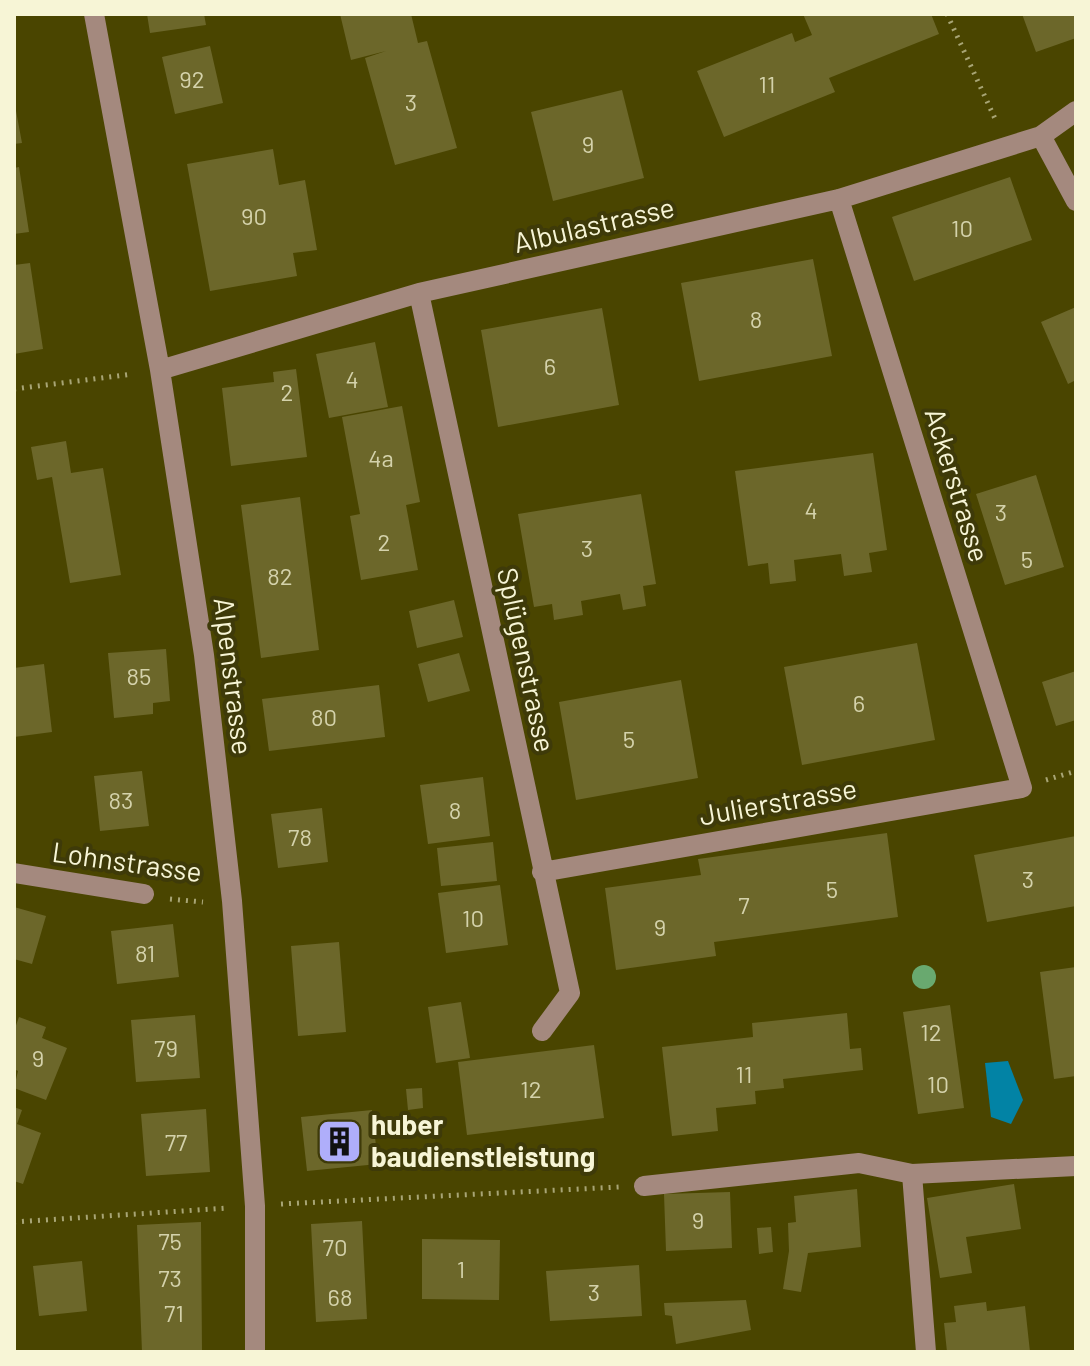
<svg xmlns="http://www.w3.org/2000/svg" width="1090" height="1366" font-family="Barlow,sans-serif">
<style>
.water{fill:#0283a5}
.building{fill:#6c672a}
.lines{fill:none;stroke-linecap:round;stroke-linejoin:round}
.path{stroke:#a8a575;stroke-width:5;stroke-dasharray:2 6;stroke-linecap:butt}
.minor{stroke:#a4897e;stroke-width:20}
.tree{fill:#69a96f}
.labels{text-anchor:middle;stroke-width:8;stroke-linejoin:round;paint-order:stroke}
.number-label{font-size:24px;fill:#d4d2ab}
.street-label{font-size:28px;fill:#f7f5d6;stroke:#3e3a09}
.poi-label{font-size:28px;font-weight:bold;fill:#f7f5d6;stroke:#3e3a09;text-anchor:start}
</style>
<rect width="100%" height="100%" fill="#4a4500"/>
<path class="water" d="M1008,1061l15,39 -12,24 -20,-7 -6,-54z"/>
<path class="building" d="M147,14h57l2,11 -56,8z
M340,14h71l7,29 9,-2 30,107 -62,17 -30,-107 21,-7 -35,9z
M803,14h128l8,20 -110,44 6,14 -111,45 -27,-66 95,-38 3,9 17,-7z
M1022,14h54v24l-40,14z
M210,46l13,57 -48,11 -13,-57z
M622,90l22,88 -91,23 -22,-89z
M14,100l8,43 -8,1z
M273,149l6,36 26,-5 12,70 -24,3 4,23 -87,15 -23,-127z
M19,167l10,65 -15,2v-66z
M1010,177l22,63 -118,41 -22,-64z
M813,259l19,97 -133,25 -18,-98z
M30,263l13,86 -29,5v-89z
M1076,307v73l-8,4 -27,-62z
M602,308l17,97 -121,22 -17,-97z
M375,342l13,65 -59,11 -13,-64z
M296,369l11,88 -76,9 -9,-78 52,-6 -1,-10z
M402,406l18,96 -14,3 12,65 -57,10 -11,-64 10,-2 -18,-97z
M66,441l5,32 32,-5 18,107 -51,8 -18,-106 -15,3 -6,-33z
M873,453l14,97 -18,3 3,19 -28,4 -3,-22 -47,6 2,21 -26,3 -2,-21 -20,3 -13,-95z
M1036,475l28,92 -59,18 -29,-91z
M641,494l15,90 -13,2 3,20 -23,4 -3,-16 -39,7 2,14 -29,5 -2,-16 -18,3 -16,-93z
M300,497l19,153 -58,8 -20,-153z
M454,600l9,37 -46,11 -8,-37z
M917,643l18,97 -133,25 -18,-98z
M166,649l4,52 -17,2v11l-39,4 -6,-65z
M459,653l11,38 -42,11 -10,-38z
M44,664l8,68 -38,5v-69z
M1076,671v49l-20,6 -14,-44z
M681,680l17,98 -122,22 -17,-98z
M379,685l6,52 -116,14 -7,-52z
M142,771l7,55 -49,5 -6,-55z
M483,777l7,59 -62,8 -8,-59z
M322,808l6,54 -50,6 -7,-54z
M887,833l11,84 -184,25 2,14 -100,14 -11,-82 96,-13 -3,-16z
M1076,836v70l-89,16 -13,-67z
M493,842l4,39 -56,5 -4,-38z
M500,885l8,60 -62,8 -8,-60z
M14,907l32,9 -14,48 -18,-5z
M173,924l6,53 -62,7 -6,-53z
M339,942l7,90 -48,4 -7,-90z
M1076,967v109l-22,3 -14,-107z
M461,1002l9,56 -34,5 -8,-56z
M950,1005l14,103 -46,6 -15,-102z
M847,1013l3,36 11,-1 2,22 -80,9 1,9 -29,3 1,13 -40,4 2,23 -46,5 -10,-89 91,-10 -1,-14z
M195,1015l5,63 -64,4 -5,-62z
M19,1017l27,10 -4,11 25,10 -21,52 -32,-12 4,-17 -4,-2v-38z
M594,1045l10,73 -137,17 -9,-73z
M422,1088l1,20 -15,2 -2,-21z
M14,1107l8,3 -5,14 24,9 -18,51 -9,-3z
M206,1109l4,63 -64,4 -5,-62z
M372,1110l6,54 -71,7 -6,-54z
M1014,1184l7,45 -55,8 6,36 -32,5 -13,-80z
M857,1189l4,58 -53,6 -7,39 -18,-3 6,-38 -1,-28 8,-1 -2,-26z
M730,1192l2,56 -66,3 -2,-57z
M362,1221l5,98 -51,3 -5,-98z
M201,1222l1,130h-60l-5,-127z
M771,1227l2,25 -14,2 -2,-26z
M422,1239l78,1 -1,60 -77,-1z
M82,1261l5,50 -48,5 -6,-50z
M639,1265l3,51 -92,5 -4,-50z
M746,1300l5,30 -75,14 -4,-28 -7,-1 -1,-12z
M986,1302l1,9 38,-5 5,46h-83l-3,-29 12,-1 -2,-16z"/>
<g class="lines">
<path class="path" d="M947,14l50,109
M14,389l119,-15
M1046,780l30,-9
M170,899l33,3
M281,1204l338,-17
M14,1222l214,-14"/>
<path class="minor" d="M94,14l66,356 44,285 28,246 23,305v146
M1041,136l35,65
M419,293l151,700 -28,38
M160,370l259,-77 420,-94 202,-63 35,-25
M542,872l480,-84 -183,-589
M14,873l130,21
M644,1186l215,-23 53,11
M926,1352l-14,-178 164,-8"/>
</g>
<circle class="tree" cx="924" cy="977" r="12"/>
<defs>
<symbol id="building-square" viewBox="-11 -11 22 22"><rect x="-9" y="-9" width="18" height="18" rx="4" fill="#afaefa" stroke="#3e3a09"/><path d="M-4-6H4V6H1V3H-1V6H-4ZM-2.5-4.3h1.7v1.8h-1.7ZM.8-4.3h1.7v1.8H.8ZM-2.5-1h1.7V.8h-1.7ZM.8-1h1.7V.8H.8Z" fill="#111"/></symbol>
</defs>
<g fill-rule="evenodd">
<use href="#building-square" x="314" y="1116" width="51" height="51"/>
</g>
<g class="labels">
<g class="number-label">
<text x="192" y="88">92</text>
<text x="767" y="93">11</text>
<text x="411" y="111">3</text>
<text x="588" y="153">9</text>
<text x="254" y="225">90</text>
<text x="962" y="237">10</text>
<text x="756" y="328">8</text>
<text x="550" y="375">6</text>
<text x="352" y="388">4</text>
<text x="287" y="401">2</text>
<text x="381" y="467">4a</text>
<text x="811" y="519">4</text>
<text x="1001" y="521">3</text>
<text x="384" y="551">2</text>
<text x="587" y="557">3</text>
<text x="1027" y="568">5</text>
<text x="280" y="585">82</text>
<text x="139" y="685">85</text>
<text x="859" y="712">6</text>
<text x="324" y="726">80</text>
<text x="629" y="748">5</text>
<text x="121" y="809">83</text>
<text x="455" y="819">8</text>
<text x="300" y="846">78</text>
<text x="1028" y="888">3</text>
<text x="832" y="898">5</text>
<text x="744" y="914">7</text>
<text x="473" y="927">10</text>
<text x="660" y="936">9</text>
<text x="145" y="962">81</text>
<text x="931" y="1041">12</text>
<text x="166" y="1057">79</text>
<text x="38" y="1067">9</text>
<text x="744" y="1083">11</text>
<text x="938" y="1093">10</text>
<text x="531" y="1098">12</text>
<text x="176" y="1151">77</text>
<text x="698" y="1229">9</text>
<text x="170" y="1250">75</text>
<text x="335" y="1256">70</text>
<text x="461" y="1278">1</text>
<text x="170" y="1287">73</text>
<text x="594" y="1301">3</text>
<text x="340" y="1306">68</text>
<text x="174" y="1322">71</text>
</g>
<g class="street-label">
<text transform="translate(594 225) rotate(-13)" y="10">Albulastrasse</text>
<text transform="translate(957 485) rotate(73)" y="10">Ackerstrasse</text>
<text transform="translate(526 660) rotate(78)" y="10">Splügenstrasse</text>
<text transform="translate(233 676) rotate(83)" y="10">Alpenstrasse</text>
<text transform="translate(778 802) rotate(-10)" y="10">Julierstrasse</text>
<text transform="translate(127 862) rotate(8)" y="10">Lohnstrasse</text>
</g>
<g class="poi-label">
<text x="371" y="1135">huber<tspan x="371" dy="32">baudienstleistung</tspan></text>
</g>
</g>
<rect width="1090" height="1366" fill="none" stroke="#f7f5d6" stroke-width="32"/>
</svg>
